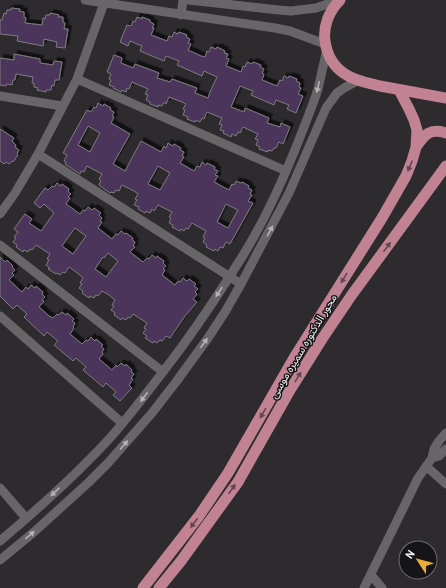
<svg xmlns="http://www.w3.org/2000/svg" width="446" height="588" font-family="'PT Sans','Noto Sans Arabic',sans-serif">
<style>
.building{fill:#4b355a;stroke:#7e7c80;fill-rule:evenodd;filter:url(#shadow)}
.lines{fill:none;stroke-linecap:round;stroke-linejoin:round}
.minor{stroke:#676568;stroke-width:9}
.major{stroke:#c18394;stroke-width:11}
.oneway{fill:#b4b2b5}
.oneway2{fill:#62464f}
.labels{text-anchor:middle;stroke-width:3;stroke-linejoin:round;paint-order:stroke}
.street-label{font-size:11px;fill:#f3f1f4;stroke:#151416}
</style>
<defs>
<filter id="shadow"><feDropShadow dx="3.5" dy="-3.5" stdDeviation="0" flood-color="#0009"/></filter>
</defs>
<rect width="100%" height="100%" fill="#2d2b2e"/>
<path class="building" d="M11,8l9,1 -1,2 5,1v5l2,1 -1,5 17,2 1,-7 2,1 1,-4h4v-2l9,2 -1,2h5v5l2,1 -1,6h4l-3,19 -9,-1 1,-5 -13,-3 -1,7 -26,-5 1,-5 -18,-2v-14h2l2,-7 2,1 1,-4h4z
M137,17l5,2v-2l8,3v2l4,2 -2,4h2l-3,7 16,6 2,-5 3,1 2,-5 4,2 1,-2 8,3 -1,2 4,2 -2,4 3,1 -3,6 13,6 4,1 2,-6 2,1 2,-5 5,2 1,-2 8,4 -1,2 4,1 -2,4 3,1 -3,7 15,6 2,-6 2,1 2,-5 5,2 1,-2 8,3 -1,2 4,2 -2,4 2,1 -2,6 15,6 3,-6 2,1 2,-5 4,2 1,-2 8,3 -1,2 4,2 -1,4 2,1 -3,6 5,2 -7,17 -9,-4 2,-4 -13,-5 -2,5 -23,-10 2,-4 -13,-5 -9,21 13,5 1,-4 24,10 -2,5 13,4 1,-4 9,4 -7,17 -4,-2 -3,6h-2l-2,3 -4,-1v2l-9,-3 1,-2 -4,-2 2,-5 -3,-1 3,-5 -15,-7 -3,6 -2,-1 -2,4 -4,-2 -1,3 -8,-4 1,-2 -4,-1 2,-5 -3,-1 3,-6 -15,-6 -3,7 -2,-1 -2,4 -4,-2 -1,2 -8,-3 1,-2 -5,-2 2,-5 -2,-1 3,-5 -4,-2 -13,-5 -3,7 -2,-2 -2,4 -4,-1v2l-8,-3v-2l-4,-2 2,-5 -3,-1 3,-5 -16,-7 -3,7 -2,-1 -1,4 -4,-2 -1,2 -8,-4 1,-1 -5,-2 2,-5 -2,-1 2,-5 -4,-2 7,-17 8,3 -1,5 12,5 2,-4 24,9 -2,5 13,4 2,-3 25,9 -2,5 13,5 2,-6 7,-15 -13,-6 -2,5 -25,-11 2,-4 -13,-5 -2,5 -24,-10 2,-5 -12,-5 -2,5 -8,-4 7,-17 4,1 2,-5 2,1z
M14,54l26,5v4l13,2 1,-4 8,1 -3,18h-4l-1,6 -2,-1 -1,5h-5v2l-9,-2 1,-2 -4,-1v-4h-2l1,-6 -17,-3 -1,6h-2l-1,5 -5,-1 -1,2 -6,-1v-27l14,2z
M98,103l5,3 1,-2 7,4 -1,2 4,2 -2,4 2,1 -3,6 19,11 -17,30 12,7 16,-30 20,11 3,-6 2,2 2,-5 5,3 1,-2 7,4 -1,2 4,2 -2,4 2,1 -4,6 14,8 3,-5 3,1 2,-5 4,3 1,-2 8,4 -1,2 4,2 -3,4 3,1 -4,6 15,8 3,-6 2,1 2,-4 5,2 1,-1 7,4 -1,2 4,2 -2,4 2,1 -4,6 5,2 -23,41 -4,-2 -3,6 -3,-1 -2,4 -3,-2 -1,2 -8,-4 1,-2 -4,-3 2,-4 -2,-1 3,-6 -14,-8 -4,6 -2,-1 -2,3 -3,-2 -1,2 -8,-4 1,-2 -4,-2 2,-5 -2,-1 3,-5 -14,-7 -4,6 -2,-2 -2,4 -4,-2 -1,2 -7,-4 1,-2 -5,-2 3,-5 -2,-1 3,-5 -4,-3 -12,-6 -3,6 -3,-1 -2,3 -3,-1 -1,1 -11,-8 2,-4 -2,-2 3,-5 -15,-8 -3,6 -3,-1 -1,3 -15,-10 1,-2 -2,-1 3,-6 -4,-2 15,-27 9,-16 4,2 3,-5 2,1zM88,126l12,7 -10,19 -12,-7zM158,166l12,7 -10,17 -12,-6zM226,204l12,6 -10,18 -11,-6z
M0,129l14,9 -2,3 4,4 -1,2 4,3 -2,4 1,1 -5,7 -1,-1 -3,3 -3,-2 -2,2 -4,-3z
M57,183l4,3 1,-2 7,5 -1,2 3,3 -3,3 2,1 -4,6 14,10 3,-4 2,1 3,-4 4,3 2,-2 7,5 -2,2 3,3 -2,3 2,1 -4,6 14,11 4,-5 2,1 3,-4 4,3 1,-1 7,5 -1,2 3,2 -2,4 2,1 -5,5 13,10 4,-4 2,1 3,-4 4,3 1,-2 7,5 -1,2 3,3 -3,3 2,1 -3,5 13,10 3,-4 2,1 3,-4 4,3 2,-2 7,5 -2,2 4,3 -3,3 2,2 -4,5 4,3 -12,14 -15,22 -4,-2 -4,5 -2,-1 -3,3 -3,-2 -1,2 -8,-5 2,-2 -4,-3 3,-4 -2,-1 3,-5 -14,-9 -3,4 -2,-1 -2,3 -4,-2 -1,2 -7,-5 1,-2 -4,-3 3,-4 -2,-1 3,-5 -6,-5 -7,-4 -4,5 -2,-1 -2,3 -4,-2 -1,2 -7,-5 1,-2 -4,-3 3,-4 -2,-1 3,-5 -3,-3 -11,-8 -4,6 -2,-1 -3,3 -3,-2 -1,1 -8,-5 2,-1 -4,-3 3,-5 -2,-1 3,-5 -14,-9 -4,5 -2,-1 -2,3 -4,-2 -1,2 -7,-5 1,-2 -4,-3 3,-4 -2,-1 4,-5 -4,-3 11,-15 7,5 -3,4 12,8 13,-18 -10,-9 -4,4 -6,-5 11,-15 3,2 4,-4 2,1zM75,228l11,8 -13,18 -11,-8zM108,253l10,8 -12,16 -11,-8 8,-12 1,1z
M0,257l5,5 2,-2 6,6 -1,1 3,3 -3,3 2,2 -5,5 13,12 4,-5 2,2 3,-4 4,3 1,-2 7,6 -1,2 3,3 -3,3 2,1 -5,6 10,9 4,2 4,-4 1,1 4,-3 4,3 1,-2 7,6 -2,2 3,2 -2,4 1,1 -4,6 12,10 4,-4 2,1 3,-4 4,4 1,-2 7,6 -2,1 3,3 -2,3 1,2 -4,5 13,11 4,-5 1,2 4,-4 4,3 1,-2 6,6 -1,2 3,2 -3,4 2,1 -4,6 3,3 -12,13 -7,-6 3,-3 -10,-9 -3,4 -20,-17 3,-3 -10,-9 -3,3 -19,-16 4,-4 -11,-9 -3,4 -20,-19 3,-3 -10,-9 -4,4 -13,-13z"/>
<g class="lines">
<path class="minor" d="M85,0l190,28 15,3 35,13
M189,0l90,10 12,1 25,-3 23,-8
M181,15l2,-15
M77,79l209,92
M0,96l62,10
M38,154l203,130
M0,214l15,-21 23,-39 39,-75 27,-76
M0,245l163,127
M0,316l122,107
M432,458l7,-2 7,-7
M426,466l20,18
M0,488l26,30
M0,541c38,-32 76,-66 110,-103 22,-25 42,-52 62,-78 25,-33 48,-68 70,-103 30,-48 53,-105 73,-159l3,-9 9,-40
M0,560l34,-28 54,-49 20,-20 44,-50 24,-31 32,-44 17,-26 16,-28 48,-91 37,-85 11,-15 7,-5 13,-7
M371,575l11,13
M364,588l54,-110 14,-20 2,-9 5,-8 7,-8"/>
<path class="major" d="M340,0c-11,11 -17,26 -15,41 2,14 9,26 20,33 10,7 23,9 35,12 22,4 44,8 66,12
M416,147c9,-13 14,-19 30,-14
M143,588l56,-72 29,-43 66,-115 88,-140 24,-42 6,-15 4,-14 1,-17 -3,-10 -5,-11 -10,-19
M159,588l22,-27 57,-79 52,-92 32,-51 29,-43 95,-130"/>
</g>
<defs><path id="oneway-solid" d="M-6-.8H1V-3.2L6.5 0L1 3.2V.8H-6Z"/></defs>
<g class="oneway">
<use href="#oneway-solid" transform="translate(318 87) rotate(103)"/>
<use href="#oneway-solid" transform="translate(270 231) rotate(-62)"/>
<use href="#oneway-solid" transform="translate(219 292) rotate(123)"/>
<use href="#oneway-solid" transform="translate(204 343) rotate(-54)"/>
<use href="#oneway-solid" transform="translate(144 397) rotate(127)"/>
<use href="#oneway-solid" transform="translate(124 445) rotate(-49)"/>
<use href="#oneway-solid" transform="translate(55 492) rotate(137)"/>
<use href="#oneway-solid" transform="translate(30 535) rotate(-40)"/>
</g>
<g class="oneway2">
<use href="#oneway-solid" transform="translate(410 166) rotate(113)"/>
<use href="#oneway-solid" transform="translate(387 247) rotate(-54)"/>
<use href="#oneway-solid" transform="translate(344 278) rotate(122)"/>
<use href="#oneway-solid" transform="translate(298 377) rotate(-58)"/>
<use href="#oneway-solid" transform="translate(263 413) rotate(120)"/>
<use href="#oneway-solid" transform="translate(232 489) rotate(-55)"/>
<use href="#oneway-solid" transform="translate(194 523) rotate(127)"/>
</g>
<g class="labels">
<g class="street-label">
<text transform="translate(303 346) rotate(-59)" y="4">محور الدكتوره سميره موسى</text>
</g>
</g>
<g transform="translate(418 560) rotate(306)"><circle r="19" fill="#151416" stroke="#6e6c6f"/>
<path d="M0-3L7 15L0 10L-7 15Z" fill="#e6ac36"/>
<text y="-6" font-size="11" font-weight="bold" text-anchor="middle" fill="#f3f1f4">N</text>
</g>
</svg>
